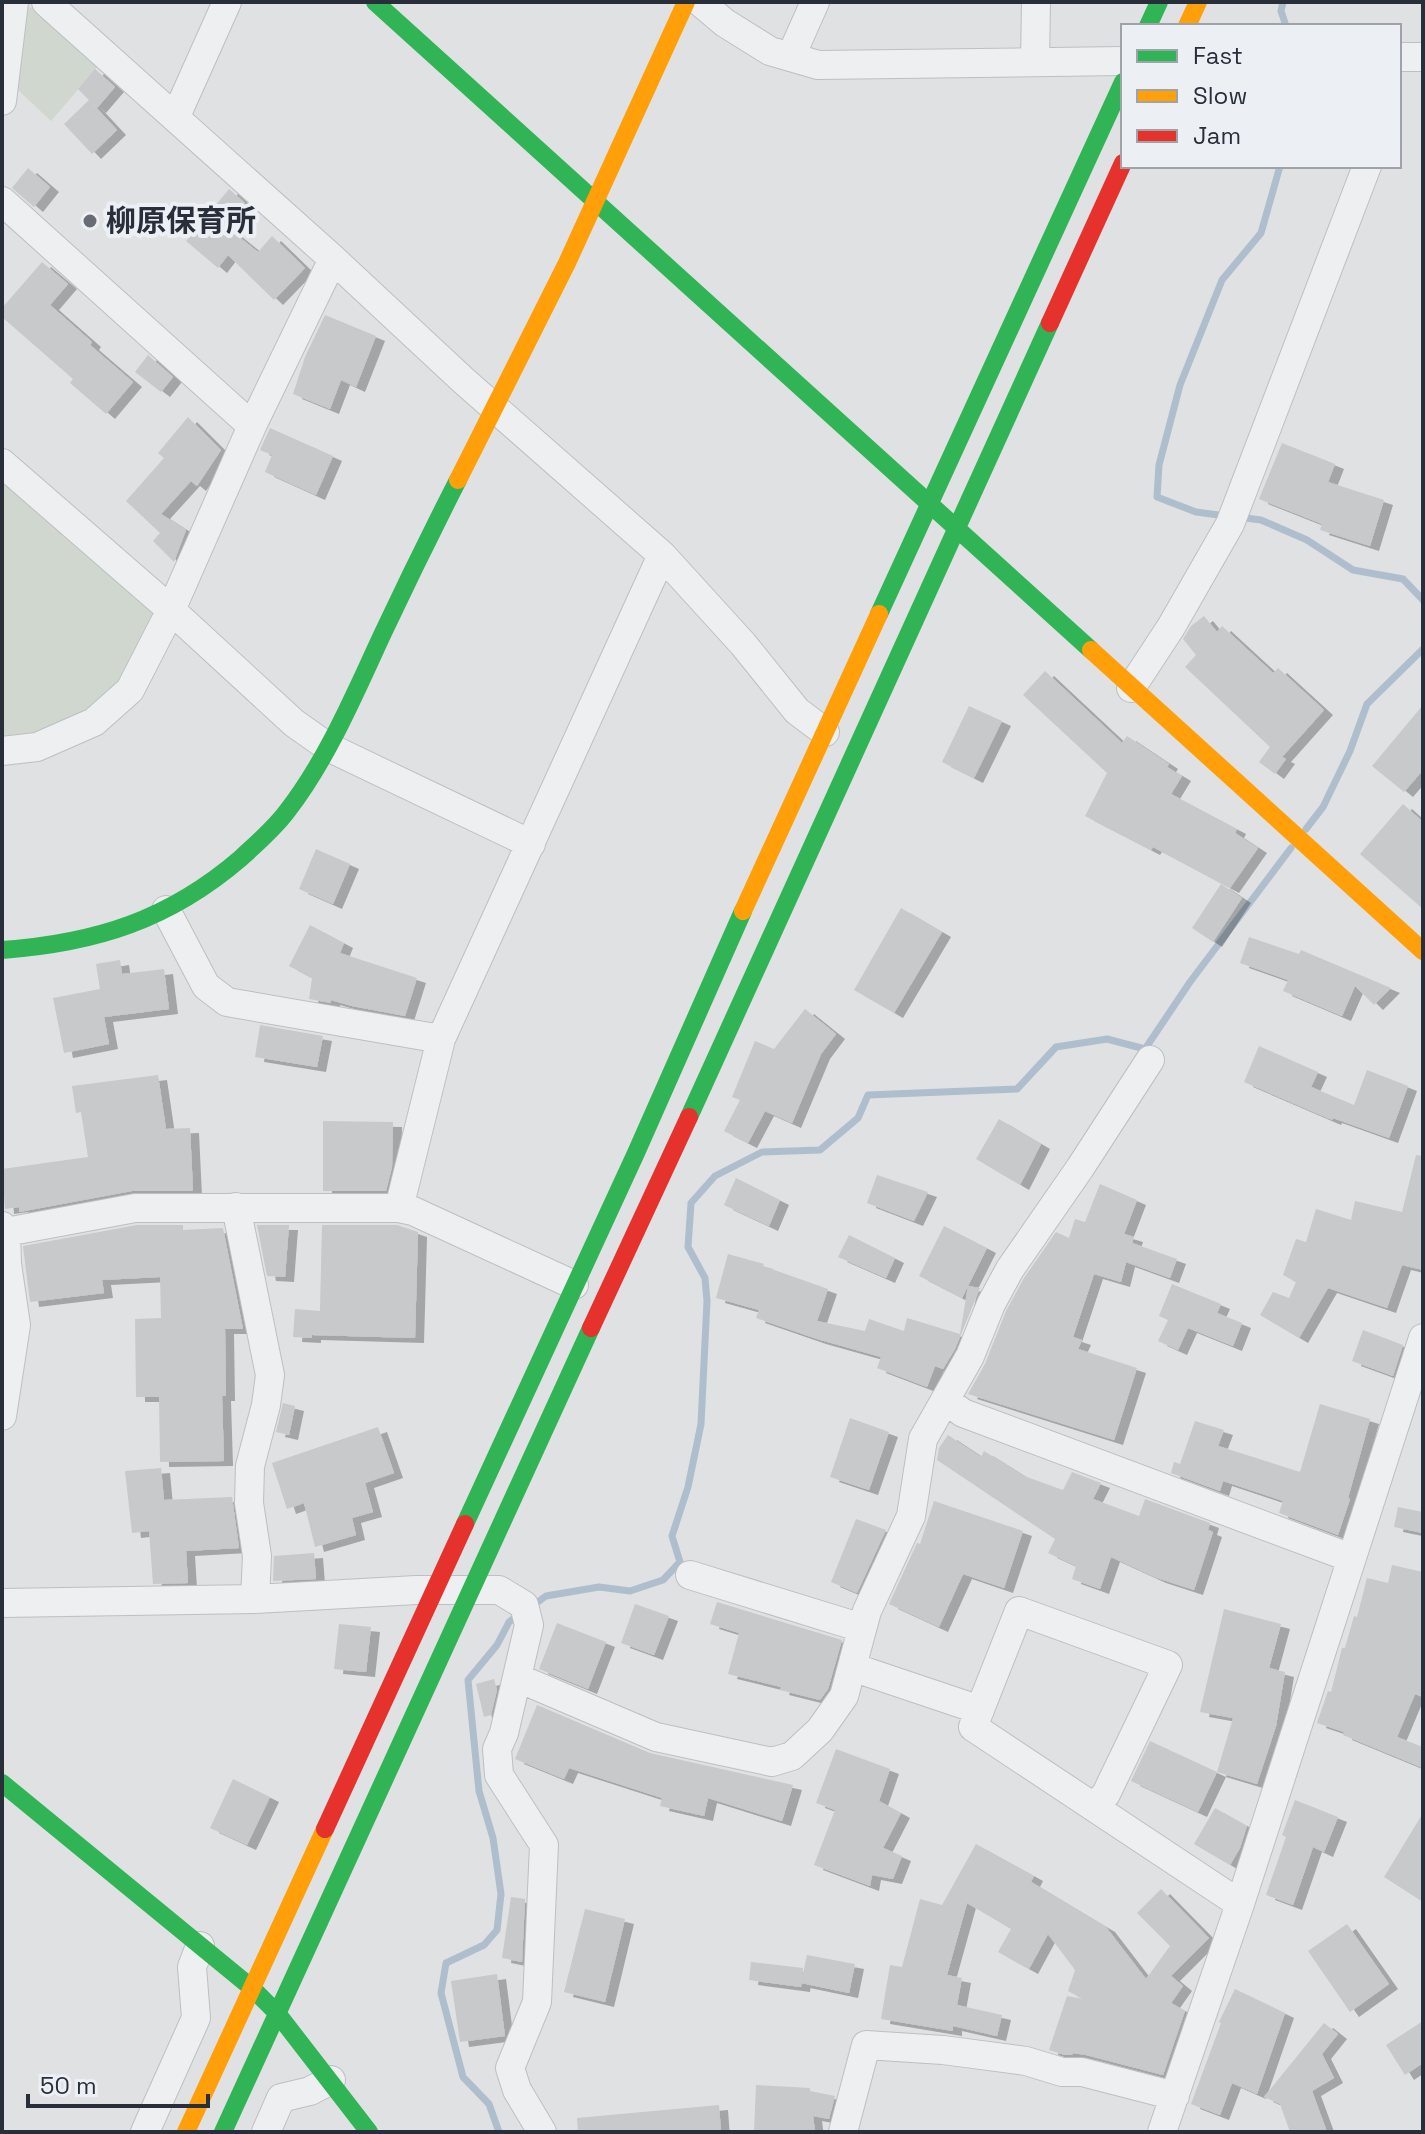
<svg xmlns="http://www.w3.org/2000/svg" width="1425" height="2134" font-family="'Space Grotesk','Noto Sans JP',sans-serif">
<style>
.green{fill:#d0d7cf}
.lines{fill:none;stroke-linecap:round;stroke-linejoin:round}
.stream{stroke:#afbecc;stroke-width:7}
.building{fill:#c7c9cb;filter:url(#shadow)}
.street-casing{stroke:#bdbfc1;stroke-width:30}
.street{stroke:#eeeff0;stroke-width:28}
.fast{stroke:#30b455;stroke-width:18}
.slow{stroke:#ff9f0a;stroke-width:18}
.jam{stroke:#e5322d;stroke-width:18}
.poi-dot{fill:#686d75;stroke:#eceff3;stroke-width:3}
.labels{text-anchor:middle;stroke-width:8;stroke-linejoin:round;paint-order:stroke}
.poi-label{font-size:30px;font-weight:bold;fill:#282f3a;stroke:#eceff3;text-anchor:start}
</style>
<defs>
<filter id="shadow"><feDropShadow dx="9" dy="5" stdDeviation="0" flood-color="#0004"/></filter>
</defs>
<rect width="100%" height="100%" fill="#dfe1e3"/>
<path class="green" d="M28,7l6,1 65,57 -48,56 -35,-33 6,-73z
M2,470l152,143 -41,81 -63,39 -48,5z"/>
<g class="lines">
<path class="stream" d="M1283,2l-2,9 5,15
M1226,516l-30,-4 -39,-15 2,-32 21,-80 42,-105 39,-47 19,-67
M1238,517l23,3 46,20 46,30 50,9 20,21
M1306,829l17,-22 27,-56 17,-47 56,-55
M531,1607l15,-11 53,-9 31,4 33,-11 17,-18 -8,-26 16,-49 13,-63 6,-123 -2,-23 -17,-31 3,-44 24,-27 47,-24 58,-2 38,-32 10,-23 149,-6 39,-42 51,-8 38,10 45,-67 101,-134
M499,2132l-10,-28 -26,-27 -22,-84 5,-30 38,-18 13,-15 4,-36 -8,-56 -14,-47 -11,-111 29,-35 12,-23 12,-9"/>
</g>
<path class="building" d="M95,69l20,18 -18,21 -7,-7 27,29 -25,24 -28,-30 25,-24 -11,-11z
M28,168l22,19 -16,20 -22,-19z
M229,189l16,14 -18,24 31,25 14,-16 33,32 -31,32 -46,-45 -10,13 -32,-27z
M42,262l26,22 -18,21 42,37 -2,3 43,37 -27,32 -36,-31 3,-4 -71,-62v-9z
M325,315l51,21 -20,51 -15,-7 -11,29 -37,-15 12,-37z
M148,355l25,22 -12,15 -26,-20z
M188,417l33,33 -24,36 -6,-5 -30,33 25,16 -12,32 -21,-21 7,-8 -34,-32 38,-43 -6,-5z
M270,428l63,28 -17,39 -51,-23 7,-17 -12,-5z
M1282,443l53,21 -7,18 56,18 -14,46 -50,-16 2,-6 -63,-25z
M1204,616l13,16 5,-6 51,47 5,-5 46,42 -42,47 4,2 -11,15 -16,-12 11,-15 -85,-80 11,-12 -13,-16 8,-13z
M1045,671l77,72 5,-7 42,28 -2,3 15,9 -11,18 66,35 -2,4 23,15 -28,40 -77,-41 -2,3 -66,-34 22,-43 -84,-78z
M1423,705v65l-19,22 -32,-26z
M969,706l33,15 -28,57 -32,-16z
M1403,804l20,18v87l-63,-55z
M316,849l34,15 -17,40 -34,-15z
M1221,884l21,14 -29,44 -21,-14z
M901,908l41,24 -48,81 -40,-23z
M310,925l34,18 -4,10 77,25 -12,38 -53,-10 -21,-6v3l-22,-4 3,-21 -23,-12z
M1249,937l50,17 2,-4 90,38 -17,17 -19,-19 -13,30 -59,-25 5,-11 -48,-17z
M120,960l2,14 42,-5 5,40 -65,8 5,27 -45,9 -11,-55 47,-9 -4,-25z
M805,1009l31,25 -15,20 -29,69 -27,-12 -17,32 -24,-12 16,-31 -8,-3 23,-56 19,8z
M260,1025l63,11 -6,31 -62,-10z
M1259,1046l59,26 -7,15 43,18 13,-35 41,16 -19,52 -56,-20 -1,2 -88,-38z
M158,1075l8,54 24,-1 3,63h-61l-113,21v-5l-14,2 -3,-40 86,-12 -7,-45 -5,1 -4,-27z
M999,1119l42,25 -21,41 -44,-26z
M323,1121l70,1 -1,45 -6,24h-63z
M1416,1155l7,1v114l-21,-5 -15,43 -59,-20 -29,50 -39,-23 13,-23 16,6 7,-16 -13,-7 13,-36 10,3 10,-33 35,11 4,-19 47,11z
M877,1175l51,17 -14,29 -47,-18z
M736,1178l44,22 -11,26 -45,-21z
M1100,1184l37,16 -13,34 10,3 -2,6 45,16 -7,19 -44,-16 -5,20 -27,-8 -21,63 9,3 -4,9 59,19 -23,72 -146,-46 17,-30 21,-53 18,-33 32,-46 13,6 6,-19 10,3z
M137,1225h46v5l40,-2 20,101h-18l1,67h-4l2,65 -64,1 -1,-65h-23l-1,-78 26,-1 -1,-41 -58,3 2,13 -74,9 -7,-56z
M257,1225h32l-4,52 -18,-1z
M322,1225h75l21,7 -3,106 -103,-3v3l-19,-1 2,-28 25,2z
M944,1226l43,22 -25,50 -43,-22z
M849,1235l46,23 -9,20 -48,-21z
M728,1254l36,10 -1,2 65,23 -11,32 48,10 4,-12 35,12 3,-13 53,16 8,-48 12,2 -25,61 -12,20 -8,-3 -8,21 -50,-19 4,-11 -64,-18 -61,-21 3,-8 -43,-12z
M1172,1284l49,20 -4,9 25,10 -9,23 -45,-18 -10,22 -20,-9 10,-21 -9,-4z
M1363,1330l40,15 -10,31 -41,-15z
M283,1403l12,3 -6,29 -13,-3z
M1320,1404l50,15 -22,79 2,1 -12,36 -59,-22 4,-12 -60,-20 -3,10 -49,-18 3,-11 6,2 15,-43 29,9 -6,16 82,26z
M850,1418l39,14 -20,58 -39,-13z
M378,1427l16,46 -29,10 8,29 -21,6 4,17 -41,12 -11,-44 -17,6 -15,-46z
M948,1435l33,22 3,-6 40,25 39,14 9,-18 29,11 -8,16 46,17 6,-17 65,24 -2,7 5,2 -19,58 -37,-12 -46,-21 -11,32 -28,-10 4,-13 -28,-13 7,-14 -118,-79 2,-12z
M161,1468l3,32 68,-3 7,51 -53,3 2,32 -35,1 -4,-53 -17,2 -7,-62z
M934,1501l89,30 -19,57 -41,-14 -24,53 -50,-23 28,-61 3,1z
M1398,1507l25,5v21l-29,-6z
M856,1519l30,11 -29,63 -26,-11z
M314,1553l2,26 -43,2 1,-25z
M1392,1565l31,7v125l-8,-3 -18,43 26,10v21l-80,-33 1,-3 -27,-9 11,-32 3,1 11,-44h3l9,-32 3,1 10,-39 21,5z
M717,1602l125,38 -14,49 -8,11 -40,-10 1,-3 -53,-13 11,-41 -29,-9z
M635,1604l34,12 -15,39 -33,-12z
M1224,1609l57,15 -12,44 16,4 -9,54 -19,58 -40,-12 16,-54 -33,-6z
M557,1623l49,19 -18,47 -49,-20z
M339,1624l32,3 -5,45 -32,-3z
M494,1679l3,11 -6,25 -7,2 -8,-33z
M537,1705l113,48 143,32 -11,36 -74,-23 -4,18 -44,-10 2,-8 -93,-30 -5,11 -49,-20z
M1150,1741l67,31 -19,40 -67,-31z
M836,1749l54,20 -11,32 22,12 -18,35 19,8 -9,23 -21,-4 -2,11 -56,-21 21,-55 -19,-7z
M233,1779l37,18 -23,48 -37,-17z
M1295,1800l43,17 -14,35 -11,-5 -20,58 -27,-10 20,-58 -4,-2z
M1215,1808l32,18 -7,22 -10,17 -36,-21z
M1423,1813v89l-39,-25z
M976,1844l58,32 -3,6 75,45 40,52 24,-33 -33,-33 24,-24 48,49 -38,38 12,10 -12,17 14,8 -22,64 -77,-20 -13,-2 -1,2h-7l-16,-5 18,-54 16,3 -15,-8 7,-21 -27,-36 -19,35 -31,-17 13,-23 -44,-26 -20,72 15,3 -5,27 45,10 -5,21 -44,-10v5l-72,-12 9,-54 12,2 18,-68 22,6z
M511,1897l14,2 -3,63 -20,-4z
M585,1909l40,10 -20,83 -41,-10z
M1347,1924l42,60 -39,28 -42,-61z
M807,1955l48,9 -6,29 -48,-10z
M751,1962l52,6 -2,19 -52,-7z
M497,1974l8,62 -45,6 -9,-61z
M1235,1989l50,24 -28,81 -25,-11 -12,32 -29,-11 30,-81 -2,-1z
M1423,2021v42l-18,12 -19,-30z
M1324,2023l14,11 -16,20 12,24 -22,13 15,41h-37l-10,-28 -16,-7z
M756,2085l54,3v3l25,5 -6,23 -16,-3 2,16h-61z
M719,2105l2,27h-143l-1,-14z"/>
<g class="lines">
<defs>
<path id="street" d="M46,2l287,257 131,122 198,174 81,89 54,67 28,21
M700,2l25,21 45,28 48,14 305,-4
M791,56l24,-54
M1399,57h24
M1035,62l1,-60
M2,101l12,-99
M176,116l51,-114
M2,201l250,225
M2,463l169,147 123,113 34,24 203,97
M1131,688l40,-61 59,-103 137,-358
M2,751l35,-4 57,-25 36,-32 41,-80 81,-184 81,-167
M166,910l40,76 21,16 214,37
M236,1207l34,168 -4,30 -16,61 -1,37 8,53 -2,43
M399,1208l42,-169 221,-484
M2,1226l4,6 1,32 9,61 -14,91
M6,1232l129,-24h264l14,3 161,74
M945,1400l18,13 388,145
M690,1575l172,53
M2,1603l253,-4 161,-9h83l25,15 5,20 -25,108 -7,16 2,26 45,70 -7,157 -27,66 7,22 25,42
M852,1667l128,43
M518,1678l138,59 116,25 20,-6 28,-26 24,-34 23,-85 44,-95 12,-77 47,-83 21,-52 19,-35 70,-101 70,-108
M1094,1807l12,-13 62,-129 -149,-54 -46,116 267,177
M145,2132l51,-114 -4,-51 8,-21
M266,2132l15,-34 29,-7 21,-11
M843,2132l23,-87 77,5 83,11 36,11h20l93,24
M1162,2132l78,-228 183,-566"/>
</defs>
<use href="#street" class="street-casing"/>
<use href="#street" class="street"/>
<path class="fast" d="M375,2l716,648
M1148,26l11,-24
M879,614l244,-532
M2,950c94,-7 167,-30 239,-92 16,-15 34,-30 47,-48 40,-52 67,-117 95,-177 24,-51 49,-102 75,-153
M689,1117l361,-794
M465,1524l171,-371 107,-242
M2,1783l250,205 25,25 92,119
M223,2132l368,-804"/>
<path class="slow" d="M1187,26l11,-24
M458,480l109,-217 119,-261
M1091,650l332,301
M743,911l136,-297
M186,2132l139,-303"/>
<path class="jam" d="M1050,323l73,-160
M591,1328l98,-211
M325,1829l140,-305"/>
</g>
<circle class="poi-dot" cx="90" cy="221" r="8"/>
<g class="labels">
<g class="poi-label">
<text x="106" y="231">柳原保育所</text>
</g>
</g>
<rect width="1425" height="2134" fill="none" stroke="#282f3a" stroke-width="8"/>
<rect x="1121" y="24" width="280" height="144" fill="#eceff3" stroke="#9ea2a9" stroke-width="2"/>
<rect x="1137" y="50" width="40" height="12" fill="#30b455" stroke="#9ea2a9" stroke-width="2"/>
<text x="1193" y="64" font-size="24" fill="#282f3a">Fast</text>
<rect x="1137" y="90" width="40" height="12" fill="#ff9f0a" stroke="#9ea2a9" stroke-width="2"/>
<text x="1193" y="104" font-size="24" fill="#282f3a">Slow</text>
<rect x="1137" y="130" width="40" height="12" fill="#e5322d" stroke="#9ea2a9" stroke-width="2"/>
<text x="1193" y="144" font-size="24" fill="#282f3a">Jam</text>
<path d="M28 2094v12h180v-12" fill="none" stroke="#282f3a" stroke-width="4"/>
<text x="40" y="2094" font-size="24" fill="#282f3a" stroke="#eceff3" stroke-width="6" paint-order="stroke">50 m</text>
</svg>
